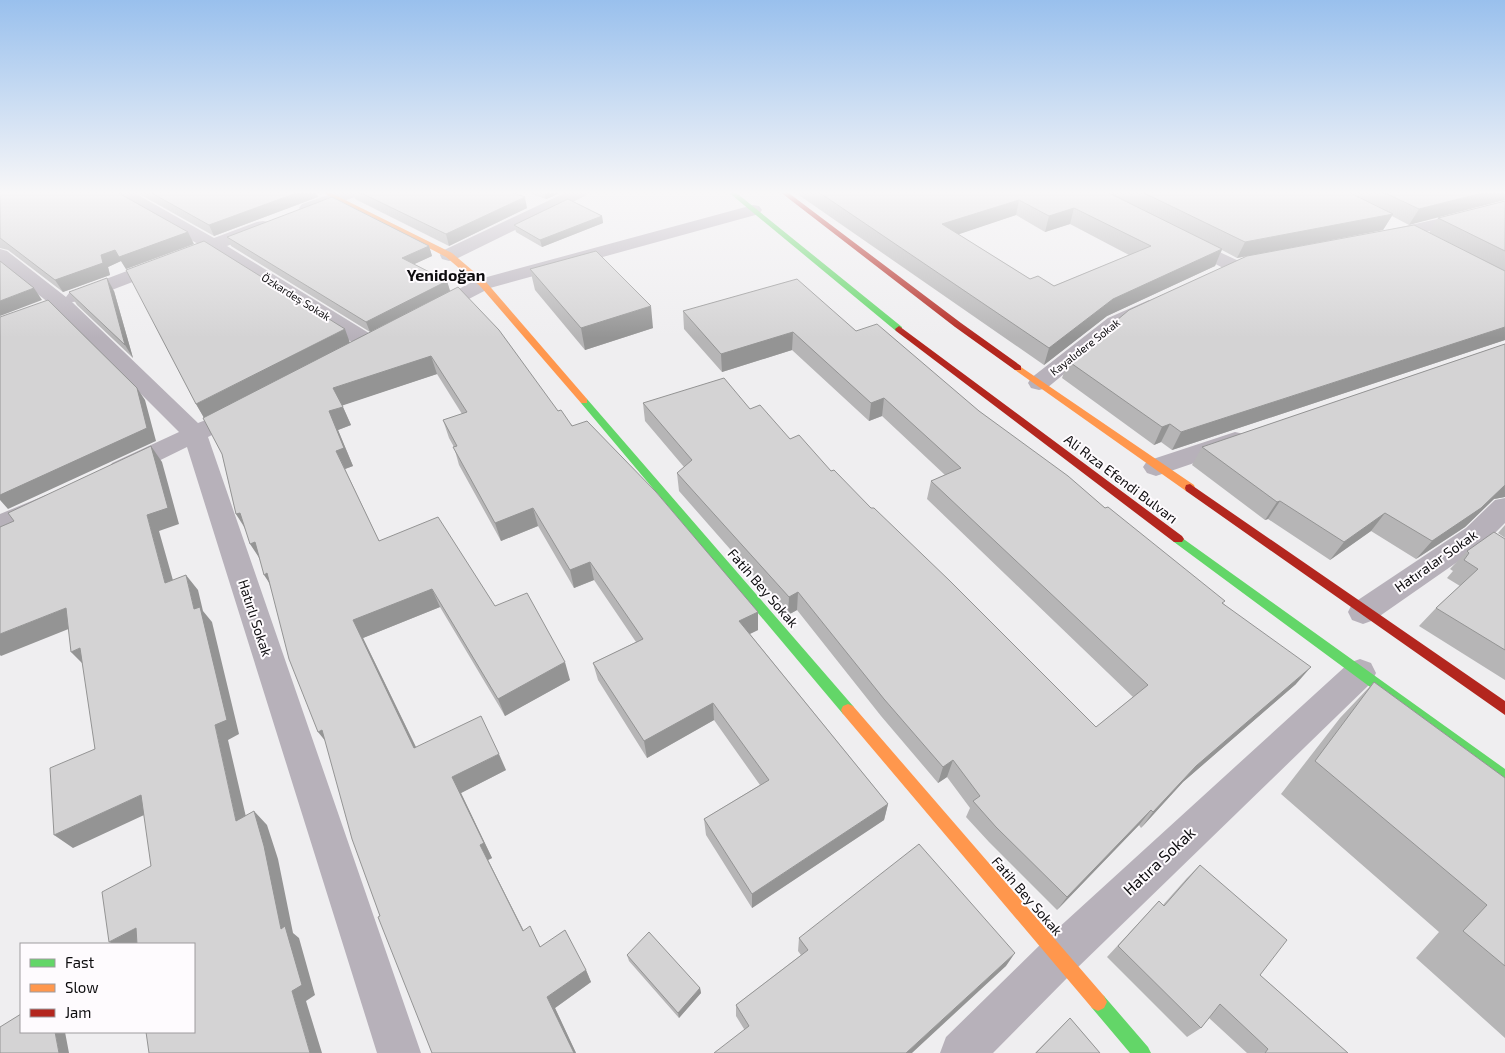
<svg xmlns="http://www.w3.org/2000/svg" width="1505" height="1053" font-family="'Exo 2',sans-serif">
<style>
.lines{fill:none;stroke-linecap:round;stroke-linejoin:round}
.street{fill:#b7b1ba;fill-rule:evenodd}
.fast{fill:#63d668;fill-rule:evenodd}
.slow{fill:#ff974d;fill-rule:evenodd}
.jam{fill:#b3261e;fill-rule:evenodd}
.wall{fill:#b6b5b6;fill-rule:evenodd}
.shaded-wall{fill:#949494}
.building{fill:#d4d3d4;stroke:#949494;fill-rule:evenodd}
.labels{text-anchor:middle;stroke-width:4;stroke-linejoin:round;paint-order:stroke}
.far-street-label{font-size:11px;fill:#0d0c0e;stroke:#fefbfe}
.street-label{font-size:14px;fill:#0d0c0e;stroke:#fefbfe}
.far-district-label{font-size:16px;font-weight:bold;fill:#0d0c0e;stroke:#fefbfe}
.near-street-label{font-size:16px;fill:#0d0c0e;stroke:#fefbfe}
</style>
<rect width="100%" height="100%" fill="#efeef0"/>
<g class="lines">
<path class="street" d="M112,191h19l83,47 43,-16 6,-1 6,1 3,4 -3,4 -42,16 150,92 3,5 -3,5 -8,1 -8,-1 -150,-96 -128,49 -11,1 126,121 13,-5 9,3 3,5 -3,5 -12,6 213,616h-44l-190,-606 -57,28 -9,3 -9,-3 -4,-6 4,-6 67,-31 -125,-125 -54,-43v-15l7,2 59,46 3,-4 129,-49 -84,-49z
M340,191h22l-2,4 -46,17 -6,1 -6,-1 -3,-4 3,-4z
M569,191h20l-2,4 -131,64 -7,2 -7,-2 -2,-4 2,-4z
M1505,201v11l-16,6 -104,23 -6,-1 -3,-4 3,-4 99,-22z
M753,205l6,1 3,4 -3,4 -269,74 -52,27 -7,2 -7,-2 -3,-4 3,-4 52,-27z
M1185,236l56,26 3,4 -3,4 -7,2 -7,-2 -48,-25 -3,-4 3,-4z
M1149,300l7,2 3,4 -3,4 -34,16 -75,62 -8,2 -8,-2 -3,-5 3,-5 77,-60z
M1235,432l9,2 3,6 -3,6 -88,30 -9,-3 -4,-6 4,-6z
M46,495l9,2 4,7 -4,7 -55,25v-22z
M1505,498v25l-19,19 -112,78 -11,4 -11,-4 -4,-8 4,-8 114,-76 29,-28z
M1360,659l11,4 5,10 -5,10 -297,288 -81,82h-53l6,-16 98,-96 305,-278z"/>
<path class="fast" d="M727,191h7l168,136v4h-6z
M584,398l3,1 266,307 2,4 -2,4 -5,2 -5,-2 -262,-311v-4z
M1178,535l327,234v16l-5,-2 -326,-241 -2,-3z
M1098,993l6,3 44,51 3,6h-21l-38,-45 -3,-6 3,-6z"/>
<path class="slow" d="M320,191h7l125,62 34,29 101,117v4h-6l-101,-117 -34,-29z
M1018,365l176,120 1,3 -1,3h-8l-171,-121 -2,-2z
M848,704l5,2 251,290 3,6 -3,6 -6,3 -6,-3 -249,-294 -2,-4 2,-4z"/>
<path class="jam" d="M779,191h7l175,132 60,43v4h-6l-60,-43z
M899,326l283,210 2,3 -2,3h-8l-278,-211 -1,-2z
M1190,484l315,217v14l-319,-224 -1,-3 1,-3z"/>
</g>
<path class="wall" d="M0,191l194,53 -68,25 -5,-8 -13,6 2,8 -47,17 -55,-42 -8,-2z
M134,191h181l3,6 -104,39z
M352,191h156l19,17 -78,38 -94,-47z
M523,191h42l-19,8z
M793,191h712l-96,34 -17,-9 -9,14 -146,28 -15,-8 -7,16 -108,50 -63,49zM1016,215l29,17 25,-8 59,31 -75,31 -24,-7 -72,-45z
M1505,201v139l-333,110 -11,-8 -7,3 -92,-67 6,-17 361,-128 9,-15z
M602,216l1,7 -61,24 -26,-15 -2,-7z
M227,237l202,9 3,10 -18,8 33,17 3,10 -80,41 -139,-86z
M530,269l123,59 -68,22 -50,-60z
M458,287l100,124 200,201v18l-8,4 138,170 -4,16 -132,88 -46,-73 -2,-16 56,-34 -46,-65 -67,38 -49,-78 -5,-17 43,-21 -42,-62 -20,8 -36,-62 -37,15 -42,-76 -5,-18 -5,-9 -6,-18 19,-6 -25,-40 -95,31 9,20 -13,5 15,36 -8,3 34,72 116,65 75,74 -65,36 -65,-109 -77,31 53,109 90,23 -45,23 31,65 -4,2 36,71 13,9 3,6 46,24 5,12 -36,26 21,45h-144l-52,-137 -55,-176 -56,-157 -10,-25 -15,-31 -8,-13 -14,-60 -18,-37 -8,-13 154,-61z
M114,291l19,67 -56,-53 -8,-13z
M683,311l173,20 123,80 126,97 119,96 72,80 -113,98 -42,46 -2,-3 -82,85 -68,-68 -23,-25 4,-9 -23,-31 -9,6 -57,-67 -84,-106 -9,5 -109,-124 -2,-18 7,-6 -39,-46 -2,-18 107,6 81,62 265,256 37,-30 -206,-198 4,-18 14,-6 -63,-59 -13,5 -77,-71 -70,22 -38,-43z
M1505,344v153l-11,2 -29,28 -49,32 -45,-28 -41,29 -62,-41 -3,1 -73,-55 10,-18z
M1505,525v13l-7,-5z
M1505,539v141l-86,-54 17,-18 24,-22 -13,-8 6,-7 -3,-2 17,-18z
M1374,682l131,96v260l-89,-80 23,-26 -158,-138 59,-76z
M1200,865l60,110 88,78h-101l-38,-35 -8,10 -14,9 -80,-80 52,-56 4,4 24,-27z
M799,938l207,28 -262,63 -8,-13v-11l65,-50 -3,-4z
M627,955l73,33 1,5 -22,25 -50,-57z
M1070,1018l30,35h-65z"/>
<path class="shaded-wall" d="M302,191h13l3,6 -104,39 -5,-11z
M544,191h21l-19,8z
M1490,191h15v9l-96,25 10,-16z
M525,197l2,11 -78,38 -3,-12z
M1019,200l-3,15 -77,26 3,-17z
M1074,208l-4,16 -25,8 4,-16z
M1393,214l-10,16 -146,28 8,-16z
M602,216l1,7 -61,24 -2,-7z
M188,232l6,12 -68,25 -5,-8 -13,6 2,8 -47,17 -8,-12 46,-25 14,-5z
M429,246l3,10 -26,12 -4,-10z
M1222,249l-7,17 -108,50 -63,49 5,-17 64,-49z
M107,278l7,13 19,67 -8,-13z
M447,281l3,10 -80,41 -4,-10z
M34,288l8,12 -42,16v-15z
M651,306l2,22 -68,22 -4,-22z
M1505,327v13l-333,110 9,-18z
M345,329l5,14 -146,75 -8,-14z
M793,332l-1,18 -70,22 -1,-18z
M431,356l6,18 -96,32 -8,-18z
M137,388l8,12 11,41 -148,68 -8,-9v-5z
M884,398l-2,18 -13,5 2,-18z
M343,407l8,18 -13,5 15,36 -8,3 -9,-18 -7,-40z
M1170,424l-9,18 -7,3 8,-18z
M151,446l11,16 17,62 -20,7 19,67 -13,-15 -18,-68z
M1505,485v12l-11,2 -29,28 -49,32 16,-18z
M1280,501l-12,18 -3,1 12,-18z
M533,508l5,18 -37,15 -6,-18z
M240,513l8,19 -12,-18z
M1385,513l-14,18 -41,29 14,-18z
M255,542l7,20 -12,-18z
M590,562l4,18 -20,8 -4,-18z
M267,573l9,20 -12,-18z
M186,575l12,15 5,21 9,11 27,112 -11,6 22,94 -14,-13 -21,-96 -21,-116z
M432,589l8,18 -77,31 61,126 -10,-16 -61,-128z
M798,592l-1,18 -9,5 1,-18z
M66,608l15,16 -80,32 -1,-1v-21z
M758,612v18l-19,9v-18z
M80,648l6,19 -15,-15z
M565,662l5,18 -65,36 -7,-17z
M1311,667l-15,17 -113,98 -42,46 12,-16 43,-46z
M713,703l1,17 -67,38 -3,-17z
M322,730l9,18 -13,-16z
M499,754l7,16 -45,23 31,65 -4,2 42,84 -7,-13 -43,-86 -28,-68z
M953,760l-6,17 -9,6 5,-16z
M141,795l16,14 -84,39 -19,-13z
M888,804l-4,16 -132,88v-14z
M1151,810l-12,15 -82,85 10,-13z
M254,811l13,14 11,34 15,74 6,5 16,57 -9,6 16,52h-12l-18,-62 -11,-62z
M136,928l9,16h-32l-4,-2z
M1015,953l-9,13 -94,87h-6z
M586,970l5,12 -36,26 21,45h-2l-27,-56z
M700,988l1,5 -22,25 -1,-5z
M55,1032h10l4,21h-10z"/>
<path class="building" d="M0,191h115l73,41 -69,25 -4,-7 -14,5 2,8 -48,17 -55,-42z
M148,191h154l-93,34z
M357,191h151l17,6 -79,37z
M817,191h288l117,58 -109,50 -64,49zM1019,200l30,16 25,-8 77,38 -97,40 -16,-10 -8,3 -88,-55z
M1140,191h206l47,23 -148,28z
M1381,191h109l-71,18z
M332,197l97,49 -27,12 45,23 -81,41 -139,-85z
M568,199l34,17 -62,24 -26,-15z
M1505,201v50l-67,-33z
M1414,225l91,46v56l-324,105 -11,-8 -8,3 -94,-66 61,-51 118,-54z
M204,241l141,88 -149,75 -70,-134z
M596,251l55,55 -70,22 -51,-59z
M0,261l34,27 -34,13z
M107,278l18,67 -56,-53z
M797,279l59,52 21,-7 102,87 89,65 37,32 3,-1 117,94 -3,2 89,64 -115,99 -43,46 -2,-2 -84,87 -71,-70 -23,-26 7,-5 -27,-36 -10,7 -59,-68 -86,-107 -9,5 -112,-124 15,-13 -49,-57 81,-25 26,31 10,-4 30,34 9,-4 32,36 3,-1 37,38h3l76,73 146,146 52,-42 -217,-204 30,-13 -77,-70 -13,5 -78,-71 -72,22 -38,-43z
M458,287l41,43 59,81 3,-1 11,16 15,-5 69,71 102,120 -19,9 149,183 -136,90 -48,-75 65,-39 -56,-77 -69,38 -51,-78 50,-24 -53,-77 -20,8 -37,-62 -38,15 -42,-76 4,-1 -14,-26 24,-8 -36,-56 -98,32 10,19 -14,4 15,37 -8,3 43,90 59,-24 57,89 32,-13 38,69 -67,37 -66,-110 -79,31 61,128 67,-32 18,38 -47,23 32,66 -4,2 43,86 7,-5 10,21 25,-17 21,40 -39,27 27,56h-142l-54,-136 2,-1 -28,-77 -30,-109 -4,2 -29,-73 -22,-86 -3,2 -9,-33 -5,2 -10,-31 -4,1 -14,-60 -19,-36z
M48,300l89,88 10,40 -147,67v-178z
M1505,344v141l-24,23 -49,33 -47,-28 -41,29 -64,-41 -3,1 -75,-55z
M151,446l17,62 -21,7 18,68 21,-8 8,34 6,-2 27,113 -12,5 21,96 18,-10 10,35 17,83 4,-3 17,59 -10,6 18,62h-161l-3,-21h48v-88h-57l-1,-16 -27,14 -7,-50 49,-26 -10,-71 -87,40 -4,-67 45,-19 -15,-101 -9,4 -5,-44 -66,26v-107l14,-6 -6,-8z
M1494,532l11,7v111l-69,-42 42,-39 -14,-9 5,-7 -2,-2z
M1374,682l131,96v188l-42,-35 24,-26 -172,-144z
M919,844l96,109 -109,100h-192l35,-27 -13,-21 72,-55 -9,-12z
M1200,865l87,75 -27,35 88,78h-83l3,-4 -48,-45 -19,24 -83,-82 41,-45 5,5z
M649,932l51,56 -22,25 -51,-58z
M21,1014v18h34l4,21h-59v-26z
M1070,1018l30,35h-64z"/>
<linearGradient id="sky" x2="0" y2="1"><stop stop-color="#99c0ed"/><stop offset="0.57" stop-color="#f8f7f8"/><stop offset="1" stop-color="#f8f7f8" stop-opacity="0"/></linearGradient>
<rect width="1505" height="338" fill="url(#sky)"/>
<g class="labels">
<g class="far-street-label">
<text transform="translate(296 297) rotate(32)" y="4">Özkardeş Sokak</text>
<text transform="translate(1085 347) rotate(-38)" y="4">Kayalıdere Sokak</text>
</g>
<g class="street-label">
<text transform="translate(1121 479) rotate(37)" y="5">Ali Rıza Efendi Bulvarı</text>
<text transform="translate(1436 561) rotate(-35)" y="5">Hatıralar Sokak</text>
<text transform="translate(763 588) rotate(49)" y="5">Fatih Bey Sokak</text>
<text transform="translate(255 618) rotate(72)" y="5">Hatırlı Sokak</text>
<text transform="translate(1027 896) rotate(49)" y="5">Fatih Bey Sokak</text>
</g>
<g class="far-district-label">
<text x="446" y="281">Yenidoğan</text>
</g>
<g class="near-street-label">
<text transform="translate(1159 861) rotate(-43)" y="6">Hatıra Sokak</text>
</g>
</g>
<rect x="20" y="943" width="175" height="90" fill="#fefbfe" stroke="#9e9b9e"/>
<rect x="30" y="959" width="25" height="8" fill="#63d668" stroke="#9e9b9e"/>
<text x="65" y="968" font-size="15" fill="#0d0c0e">Fast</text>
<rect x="30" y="984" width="25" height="8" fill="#ff974d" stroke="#9e9b9e"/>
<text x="65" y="993" font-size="15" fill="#0d0c0e">Slow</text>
<rect x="30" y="1009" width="25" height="8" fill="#b3261e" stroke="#9e9b9e"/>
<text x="65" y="1018" font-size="15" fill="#0d0c0e">Jam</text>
</svg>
